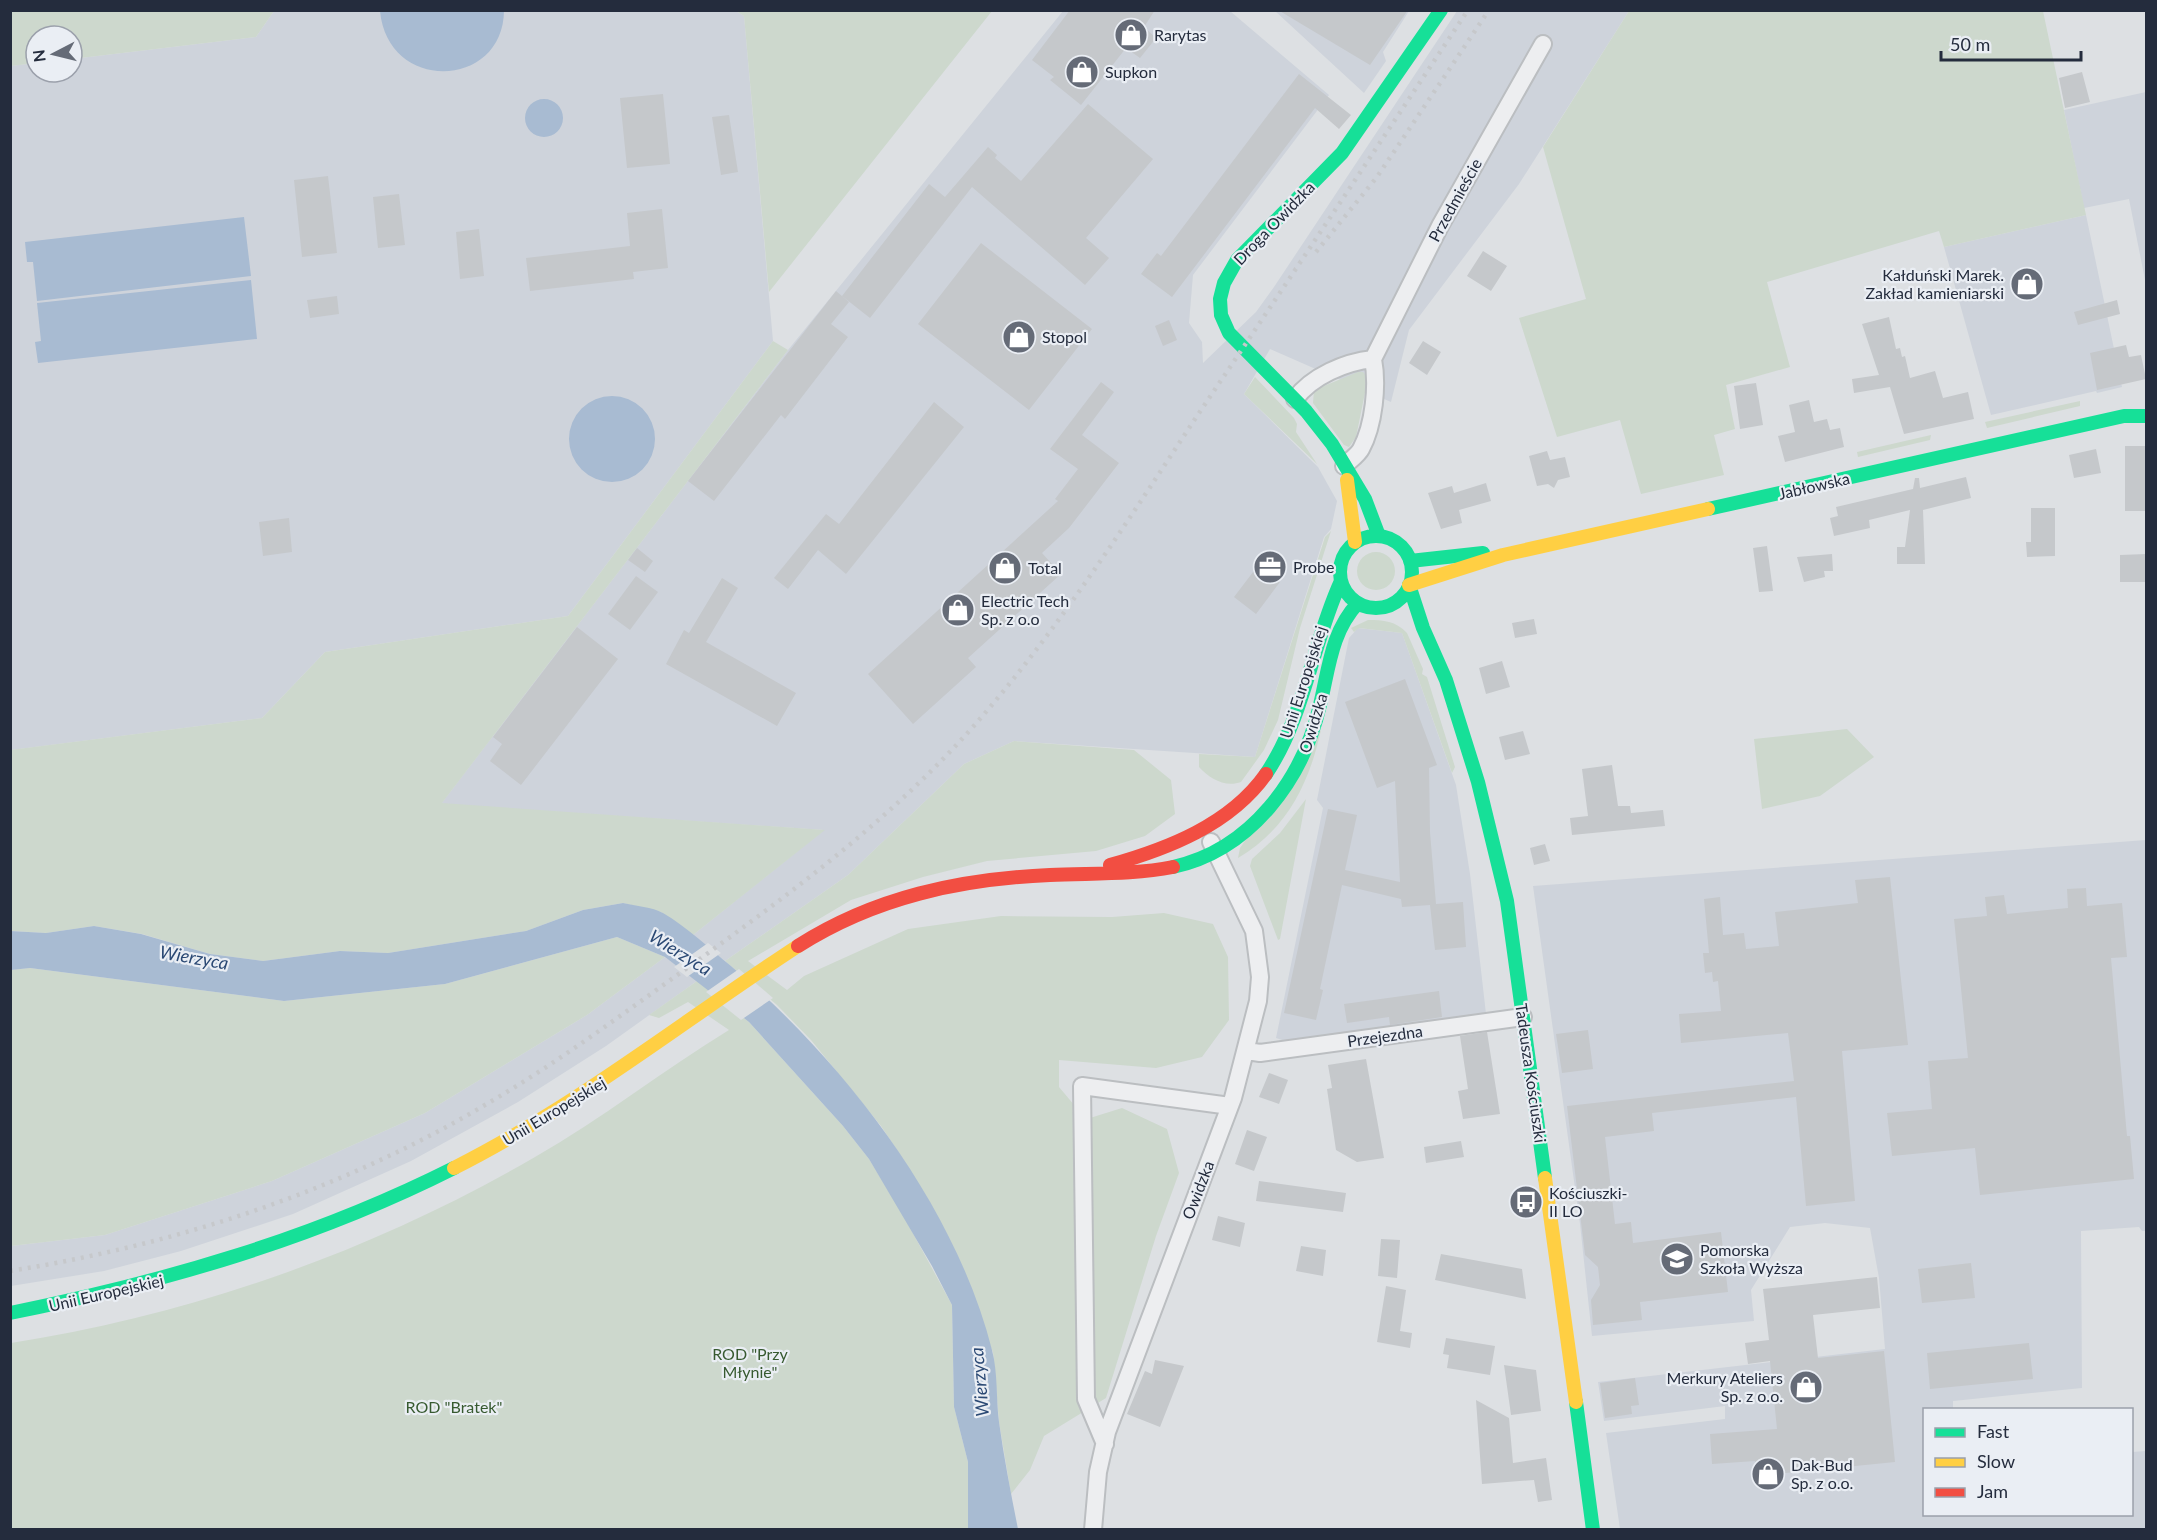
<svg xmlns="http://www.w3.org/2000/svg" width="2157" height="1540" font-family="Lato,sans-serif">
<style>
.built{fill:#ced3db}
.green{fill:#cdd8cd}
.water{fill:#a8bbd2}
.pier{fill:#dde0e3}
.building{fill:#c5c8cb}
.lines{fill:none;stroke-linecap:round;stroke-linejoin:round}
.street-casing{stroke:#bbbec1;stroke-width:20}
.street{stroke:#edeef0;stroke-width:16}
.fast{stroke:#16e098;stroke-width:14}
.slow{stroke:#ffcf43;stroke-width:14}
.jam{stroke:#f24e42;stroke-width:14}
.rail{stroke:#c6c8cb;stroke-width:4.5;stroke-dasharray:3 6;stroke-linecap:butt}
.labels{text-anchor:middle;stroke-width:4.5;stroke-linejoin:round;paint-order:stroke}
.poi-label{font-size:16px;fill:#242c3d;stroke:#eaeef4;text-anchor:start}
.street-label{font-size:16px;fill:#242c3d;stroke:#eaeef4}
.park-label{font-size:16px;fill:#375a30;stroke:#eaeef4}
.water-label{font-size:18px;font-style:italic;fill:#2b4974;stroke:#eaeef4}
</style>
<rect width="100%" height="100%" fill="#dde0e3"/>
<path class="built" d="M274,11h462l8,5 29,325 -205,275 -243,36 -63,66 -251,32 -1,-684 26,-3v9h36v-13l184,-22z
M1063,11h167l99,84 -136,180 -4,48 13,19 1,21 53,-51 18,-25 183,-276h172l-110,173 -110,146 -18,72 -121,-53 -26,45 74,73 19,34 -6,28 -7,8 -69,220 -241,-16 -50,23 -116,111 -123,86 -32,-26 131,-105 -383,-26 347,-454z
M1275,11h134l-26,41 3,9 -22,32z
M2146,92v193l-17,-86 -45,9 -20,-98z
M2086,215l36,172 -25,6 -1,-2 -105,24 -47,-168z
M1358,628l44,5 54,152 14,89 16,140 -198,28 -12,-4 47,-230 -6,-8 32,-162z
M2146,840v391h-4l-3,-4 -58,4 1,157 -129,13v8l-29,1v104h208v-62l14,-1v78h-526l-14,-96 119,-14v-13l-121,15 -6,-39 287,-33 -6,-71 -9,-50 -45,-5 -35,4 -39,63 3,31 -162,15 -12,-112 -47,-338z
M665,957l32,24 -91,65 -88,56 -107,59 -118,53 -112,37 -77,20 -93,15v-40l94,-11 167,-54 153,-68 162,-98z"/>
<path class="green" d="M10,11l1,-1 263,1 -18,26 -184,22v-23h-36v27l-25,3z
M736,11h256l-223,281 -25,-276z
M1629,11h414l43,204 -142,32 -5,-16 -172,51 23,85 -64,18 9,44 -21,6 10,40 -83,19 -21,-74 -63,17 -38,-119 67,-19 -43,-152z
M773,341l15,9 -346,453 383,27 -132,105 -32,-23 -38,-9 -40,7 -57,21 -138,22 -48,-2 -77,10 -53,-7 -68,-20 -48,-8 -48,7 -35,-2 -1,-181 252,-32 63,-66 243,-36z
M1358,372h5l5,6 -12,59 -7,10 -5,-2 -31,-42 1,-13z
M1255,377l39,41 3,6 -1,8 21,32 -73,-70z
M2080,401v5l-93,22 -2,-6z
M1931,435l-1,5 -72,17 -1,-5z
M1331,531l-31,97 -22,92 -14,30 -23,32c-16,6 -32,-4 -42,-15v-13l56,3 70,-220z
M1357 571a19 19 0 1 1 38 0a19 19 0 1 1-38 0Z
M1368,620c15,0 28,1 39,13l16,36 -1,5 5,3 28,90 -3,6 -50,-140 -43,-5 -5,4 -3,-4z
M1847,729l27,28 -54,39 -58,13 -8,-70z
M1321,730c-12,54 -34,99 -83,128l2,-10z
M1014,741l120,9 37,30 4,34 -30,22 -49,15 -109,10 -64,16 -72,23 -103,61 39,29 17,-14 104,-47 93,-13 111,1 52,-4 49,11 15,33 1,63 -27,37 -46,11 -97,-8v27l16,19 -1,17 48,-15 45,21 12,44 -23,63 -50,162 -62,38 -14,34 -19,24 -12,-72 -6,-70 -86,-187 -26,-39 -70,-86 -34,-35 -52,-44 123,-86 116,-111z
M1306,799l-26,140 -2,1 -28,-74 2,-7 28,-26z
M617,937l48,20 -78,58 -162,98 -153,68 -167,54 -94,11 -1,-276 20,-2 254,33 161,-17z
M697,981l52,41 94,104 26,33 34,56 49,90 2,102 14,55v67l-957,1v-187c182,-28 364,-93 524,-186 67,-38 128,-87 194,-127l-41,-28 -29,16 -10,-3z"/>
<path class="water" d="M504,10c0,79 -116,84 -124,1z
M525 118a19 19 0 1 1 38 0a19 19 0 1 1-38 0Z
M244,217l7,59 -214,25 -4,-39h-6l-2,-20z
M251,280l6,59 -219,24 -3,-21 6,-1 -4,-38z
M569 439a43 43 0 1 1 86 0a43 43 0 1 1-86 0Z
M623,903c13,3 29,4 40,10 24,14 46,35 68,53 113,96 224,238 261,384 6,23 4,49 7,72 5,36 12,72 19,107h-50v-67l-14,-55 -2,-102 -20,-39 -63,-107 -26,-33 -94,-104 -84,-65 -48,-20 -172,47 -161,17 -254,-33 -19,2 -1,-39 36,2 48,-7 47,8 69,20 53,7 77,-10 48,2 138,-22 57,-21z"/>
<path class="pier" d="M708,943l13,10 -34,24 -13,-10z
M739,969l34,29 -32,22 -35,-28z"/>
<path class="building" d="M1070,10h85l-11,17 12,11 -16,20 -14,-10 -45,57 -31,-25 4,-3 -22,-17z
M1278,10h130l-38,55z
M2082,72l8,30 -25,6 -6,-30z
M1299,74l52,41 -12,14 -24,-21 -143,189 -31,-23 16,-21 4,3z
M663,94l7,70 -43,4 -7,-70z
M1088,104l65,55 -67,79 23,20 -24,27 -113,-98 -102,131 -28,-22 87,-112 16,13 43,-50 9,8 -2,3 26,23z
M729,115l9,57 -17,3 -9,-58z
M328,176l9,77 -35,4 -8,-77z
M399,194l6,51 -27,3 -5,-51z
M662,209l6,59 -35,4 1,7 -104,12 -4,-33 104,-12 -3,-33z
M479,229l5,47 -24,3 -4,-47z
M981,243l111,86 -63,81 -111,-86z
M1483,251l24,15 -16,25 -24,-15z
M836,291l13,11 -18,22 17,13 -63,82 -4,-4 -67,86 -26,-20z
M337,296l2,18 -29,4 -3,-18z
M2117,300l3,14 -42,11 -4,-13z
M1889,317l7,32 4,-1 2,9 3,-1 5,22 25,-7 8,27 25,-6 6,27 -70,15 -14,-47 -36,6 -2,-14 27,-4 -17,-51z
M1169,320l8,20 -14,6 -8,-20z
M1423,341l18,11 -14,23 -18,-12z
M2126,345l3,12 12,-2 5,24 -49,11 -7,-37z
M1101,382l13,10 -32,43 37,28 -50,65 -27,25 19,21 -93,84 8,9 -63,57 -45,-50 190,-173 -3,-2 23,-30 -28,-20z
M1756,383l7,42 -23,4 -6,-43z
M1809,400l5,22 13,-3 3,11 10,-2 4,19 -59,15 -7,-26 17,-4 -6,-27z
M934,402l30,25 -118,147 -28,-24 -30,39 -14,-11 52,-64 13,10z
M2125,446h21v65h-21z
M2096,449l5,24 -27,5 -5,-23z
M1547,451l3,9 15,-3 5,20 -12,3 -4,8 -6,-4 -11,2 -8,-30z
M1966,477l5,21 -48,12 2,54h-28v-17h8l5,-37 -41,10 1,8 -36,8 -4,-18 8,-2 -2,-9 77,-18 2,-11h4l1,10z
M1486,483l5,18 -32,9 3,13 -21,6 -13,-36 24,-7 2,7z
M2031,508h24v48l-28,1 -1,-15h5z
M289,518l3,34 -29,4 -4,-34z
M1767,546l6,45 -14,1 -6,-44z
M637,548l16,13 -8,11 -17,-12z
M1832,554l1,17h-9l1,6 -21,5 -7,-25z
M2146,554v28h-26v-27z
M1266,555l18,14 -8,10 4,3 -24,32 -22,-17z
M636,576l22,16 -28,38 -22,-16z
M722,578l16,10 -32,54 90,51 -19,33 -111,-62 18,-34 5,3z
M1534,619l3,15 -22,4 -3,-15z
M577,627l41,32 -97,126 -31,-24 12,-17 -9,-7z
M1502,661l8,26 -24,7 -7,-26z
M1405,679l32,86 -8,3 1,64 6,72 27,-2 3,45 -31,3 -5,-45 -28,2 -1,-8 -59,-14 -22,104 3,1 -7,30 -32,-7 44,-204 29,6 -12,55 55,12 -5,-101 -18,7 -32,-86z
M1523,731l7,23 -25,6 -6,-23z
M1612,765l6,41h12l1,7 32,-3 2,16 -93,9 -2,-17 18,-2 -6,-47z
M1545,844l5,17 -16,4 -4,-17z
M1890,877l18,168 -66,6 13,150 -49,5 -10,-109 -144,16 2,18 -49,6 10,87 16,-2 2,21 88,-11 7,60 -88,10 2,18 -49,5 -2,-25 9,-15 -2,-18 -13,-12 -18,-149 227,-25 -6,-48 -107,10 -2,-29 42,-3 -3,-30 -5,1 -1,-10 -7,1 -2,-20h6l-5,-54 16,-2 3,38 21,-2 2,16 33,-3 -4,-34 83,-9 -3,-23z
M2086,888l1,18 35,-3 5,54 -16,1 16,178h3l4,43 -154,16 -5,-47 -83,8 -5,-43 45,-4 -4,-48 40,-3 -14,-139 33,-3 -2,-19 19,-2 3,19 61,-6 -1,-19z
M1439,991l3,26 -52,8 -1,-8 -42,6 -3,-19z
M1588,1030l5,39 -31,4 -6,-39z
M1487,1032l13,82 -37,5 -5,-28 10,-2 -8,-53z
M1366,1059l18,99 -27,4 -21,-12 -9,-61 5,-1 -4,-23z
M1269,1073l19,7 -9,24 -20,-7z
M1247,1130l20,7 -13,34 -19,-7z
M1461,1141l3,16 -38,6 -2,-16z
M1259,1181l87,12 -3,19 -87,-11z
M1218,1216l27,7 -5,24 -28,-7z
M1381,1239l19,1 -3,38 -19,-2z
M1301,1246l25,4 -3,26 -27,-5z
M1441,1254l81,15 4,30 -91,-19z
M1971,1263l4,35 -53,5 -4,-34z
M1877,1277l3,31 -67,7 5,43 66,-7 11,111 -138,14 -2,-15 -43,3 -2,-30 67,-5 -7,-68 -22,3 -3,-21 24,-3 -6,-51z
M1386,1286l20,4 -6,41 12,2 -2,15 -33,-6z
M1446,1338l49,8 -5,29 -43,-7 2,-13 -6,-1z
M2029,1343l4,36 -103,10 -3,-36z
M1155,1360l29,6 -24,61 -33,-13 18,-43 7,3z
M1504,1365l32,5 5,41 -30,4z
M1635,1378l4,27 -8,1 1,8 -27,4 -5,-35z
M1476,1400l33,18 4,45 33,-5 6,42 -14,2 -4,-22 -52,4z"/>
<g class="lines">
<defs>
<path id="street" d="M1295,399c17,-23 50,-37 78,-40
M1344,466c5,-5 14,-11 17,-17 13,-24 17,-64 12,-90l67,-133 103,-182
M1247,1051l13,2 263,-36
M1105,1444l-19,-45 -4,-313 148,20
M1093,1530l5,-58 9,-40 126,-334 25,-97 2,-24 -6,-46 -43,-89"/>
</defs>
<use href="#street" class="street-casing"/>
<use href="#street" class="street"/>
<path class="fast" d="M1708,509l416,-93h22
M1379,536l-14,-37 -33,-55 -26,-33 -77,-78 -8,-18 -1,-16 4,-16 13,-23 105,-107 99,-143
M1340 572a36 36 0 1 1 72 0a36 36 0 1 1-72 0Z
M1410,561l73,-8
M1409,585l14,43 23,52 32,102 29,119 38,277
M1266,774c39,-58 46,-130 75,-193
M1173,867c78,-17 130,-88 147,-162 9,-37 11,-73 38,-102
M10,1313c154,-31 303,-74 444,-145
M1576,1402l17,128"/>
<path class="slow" d="M1347,480l8,62
M1409,585l94,-30 205,-46
M454,1168c123,-62 229,-147 344,-222
M1545,1178l31,224"/>
<path class="jam" d="M1110,865c57,-16 120,-40 156,-91
M798,946c77,-49 162,-67 252,-71 41,-2 83,0 123,-8"/>
<path class="rail" d="M1316,252l61,-75 112,-167
M10,1271c169,-27 333,-81 480,-169 72,-42 139,-93 207,-141 101,-73 200,-147 282,-241 81,-93 148,-198 216,-301 92,-136 182,-272 273,-409"/>
</g>
<defs>
<symbol id="shop-disc" viewBox="-11 -11 22 22"><circle r="9.5" fill="#656b77" stroke="#eaeef4"/><path d="M-5-2.5h2.3a2.7 3.5 0 0 1 5.4 0H5L5.5 6h-11ZM-1.5-2.5h3a1.5 2.3 0 0 0-3 0Z" fill="#fff"/></symbol>
<symbol id="office-disc" viewBox="-11 -11 22 22"><circle r="9.5" fill="#656b77" stroke="#eaeef4"/><path d="M-6-3h4V-5.5h4V-3h4V5H-6ZM-1-4.5V-3h2v-1.5ZM-6 0V1H6V0Z" fill="#fff"/></symbol>
<symbol id="bus-disc" viewBox="-11 -11 22 22"><circle r="9.5" fill="#656b77" stroke="#eaeef4"/><path d="M-5-6H5V4H4V6H2V4H-2V6H-4V4H-5ZM-3.5-4V0h7V-4ZM-3.5 1.2v1.5H-2V1.2ZM2 1.2v1.5H3.5V1.2Z" fill="#fff"/></symbol>
<symbol id="university-disc" viewBox="-11 -11 22 22"><circle r="9.5" fill="#656b77" stroke="#eaeef4"/><path d="M0-5L7-2L0 1L-7-2ZM-4 1L0 2.5L4 1V4Q0 6-4 4Z" fill="#fff"/></symbol>
</defs>
<g fill-rule="evenodd">
<use href="#shop-disc" x="1112" y="16" width="38" height="38"/>
<use href="#shop-disc" x="1063" y="53" width="38" height="38"/>
<use href="#shop-disc" x="2008" y="265" width="38" height="38"/>
<use href="#shop-disc" x="1000" y="318" width="38" height="38"/>
<use href="#office-disc" x="1251" y="548" width="38" height="38"/>
<use href="#shop-disc" x="986" y="549" width="38" height="38"/>
<use href="#shop-disc" x="939" y="591" width="38" height="38"/>
<use href="#bus-disc" x="1507" y="1183" width="38" height="38"/>
<use href="#university-disc" x="1658" y="1240" width="38" height="38"/>
<use href="#shop-disc" x="1787" y="1368" width="38" height="38"/>
<use href="#shop-disc" x="1749" y="1455" width="38" height="38"/>
</g>
<g class="labels">
<g class="poi-label">
<text x="1154" y="41">Rarytas</text>
<text x="1105" y="78">Supkon</text>
<text x="2004" y="281" text-anchor="end">Kałduński Marek.<tspan x="2004" dy="18">Zakład kamieniarski</tspan></text>
<text x="1042" y="343">Stopol</text>
<text x="1293" y="573">Probe</text>
<text x="1028" y="574">Total</text>
<text x="981" y="607">Electric Tech<tspan x="981" dy="18">Sp. z o.o</tspan></text>
<text x="1549" y="1199">Kościuszki-<tspan x="1549" dy="18">II LO</tspan></text>
<text x="1700" y="1256">Pomorska<tspan x="1700" dy="18">Szkoła Wyższa</tspan></text>
<text x="1783" y="1384" text-anchor="end">Merkury Ateliers<tspan x="1783" dy="18">Sp. z o.o.</tspan></text>
<text x="1791" y="1471">Dak-Bud<tspan x="1791" dy="18">Sp. z o.o.</tspan></text>
</g>
<g class="street-label">
<text transform="translate(1455 200) rotate(-61)" y="6">Przedmieście</text>
<text transform="translate(1274 223) rotate(-46)" y="6">Droga Owidzka</text>
<text transform="translate(1814 486) rotate(-13)" y="6">Jabłowska</text>
<text transform="translate(1303 682) rotate(-72)" y="6">Unii Europejskiej</text>
<text transform="translate(1313 723) rotate(-73)" y="6">Owidzka</text>
<text transform="translate(1385 1036) rotate(-8)" y="6">Przejezdna</text>
<text transform="translate(1531 1073) rotate(82)" y="6">Tadeusza Kościuszki</text>
<text transform="translate(554 1111) rotate(-31)" y="6">Unii Europejskiej</text>
<text transform="translate(1198 1190) rotate(-69)" y="6">Owidzka</text>
<text transform="translate(106 1293) rotate(-13)" y="6">Unii Europejskiej</text>
</g>
<g class="park-label">
<text x="750" y="1360">ROD "Przy<tspan x="750" dy="18">Młynie"</tspan></text>
<text x="454" y="1413">ROD "Bratek"</text>
</g>
<g class="water-label">
<text transform="translate(680 953) rotate(32)" y="6">Wierzyca</text>
<text transform="translate(194 958) rotate(10)" y="6">Wierzyca</text>
<text transform="translate(980 1382) rotate(-95)" y="6">Wierzyca</text>
</g>
</g>
<rect width="2157" height="1540" fill="none" stroke="#242c3d" stroke-width="24"/>
<rect x="1923" y="1408" width="210" height="108" fill="#eaeef4" stroke="#9ba0ab" stroke-width="1.5"/>
<rect x="1935" y="1428" width="30" height="9" fill="#16e098" stroke="#9ba0ab" stroke-width="1.5"/>
<text x="1977" y="1438" font-size="18" fill="#242c3d">Fast</text>
<rect x="1935" y="1458" width="30" height="9" fill="#ffcf43" stroke="#9ba0ab" stroke-width="1.5"/>
<text x="1977" y="1468" font-size="18" fill="#242c3d">Slow</text>
<rect x="1935" y="1488" width="30" height="9" fill="#f24e42" stroke="#9ba0ab" stroke-width="1.5"/>
<text x="1977" y="1498" font-size="18" fill="#242c3d">Jam</text>
<g transform="translate(54 54) rotate(263)"><circle r="28" fill="#eaeef4" stroke="#9ba0ab" stroke-width="1.5"/>
<path d="M0-4.5L10 22L0 15L-10 22Z" fill="#656b77"/>
<text y="-9" font-size="16" font-weight="bold" text-anchor="middle" fill="#242c3d">N</text>
</g>
<path d="M1941 51v9h140v-9" fill="none" stroke="#242c3d" stroke-width="3"/>
<text x="1950" y="51" font-size="18" fill="#242c3d" stroke="#eaeef4" stroke-width="4.5" paint-order="stroke">50 m</text>
</svg>
